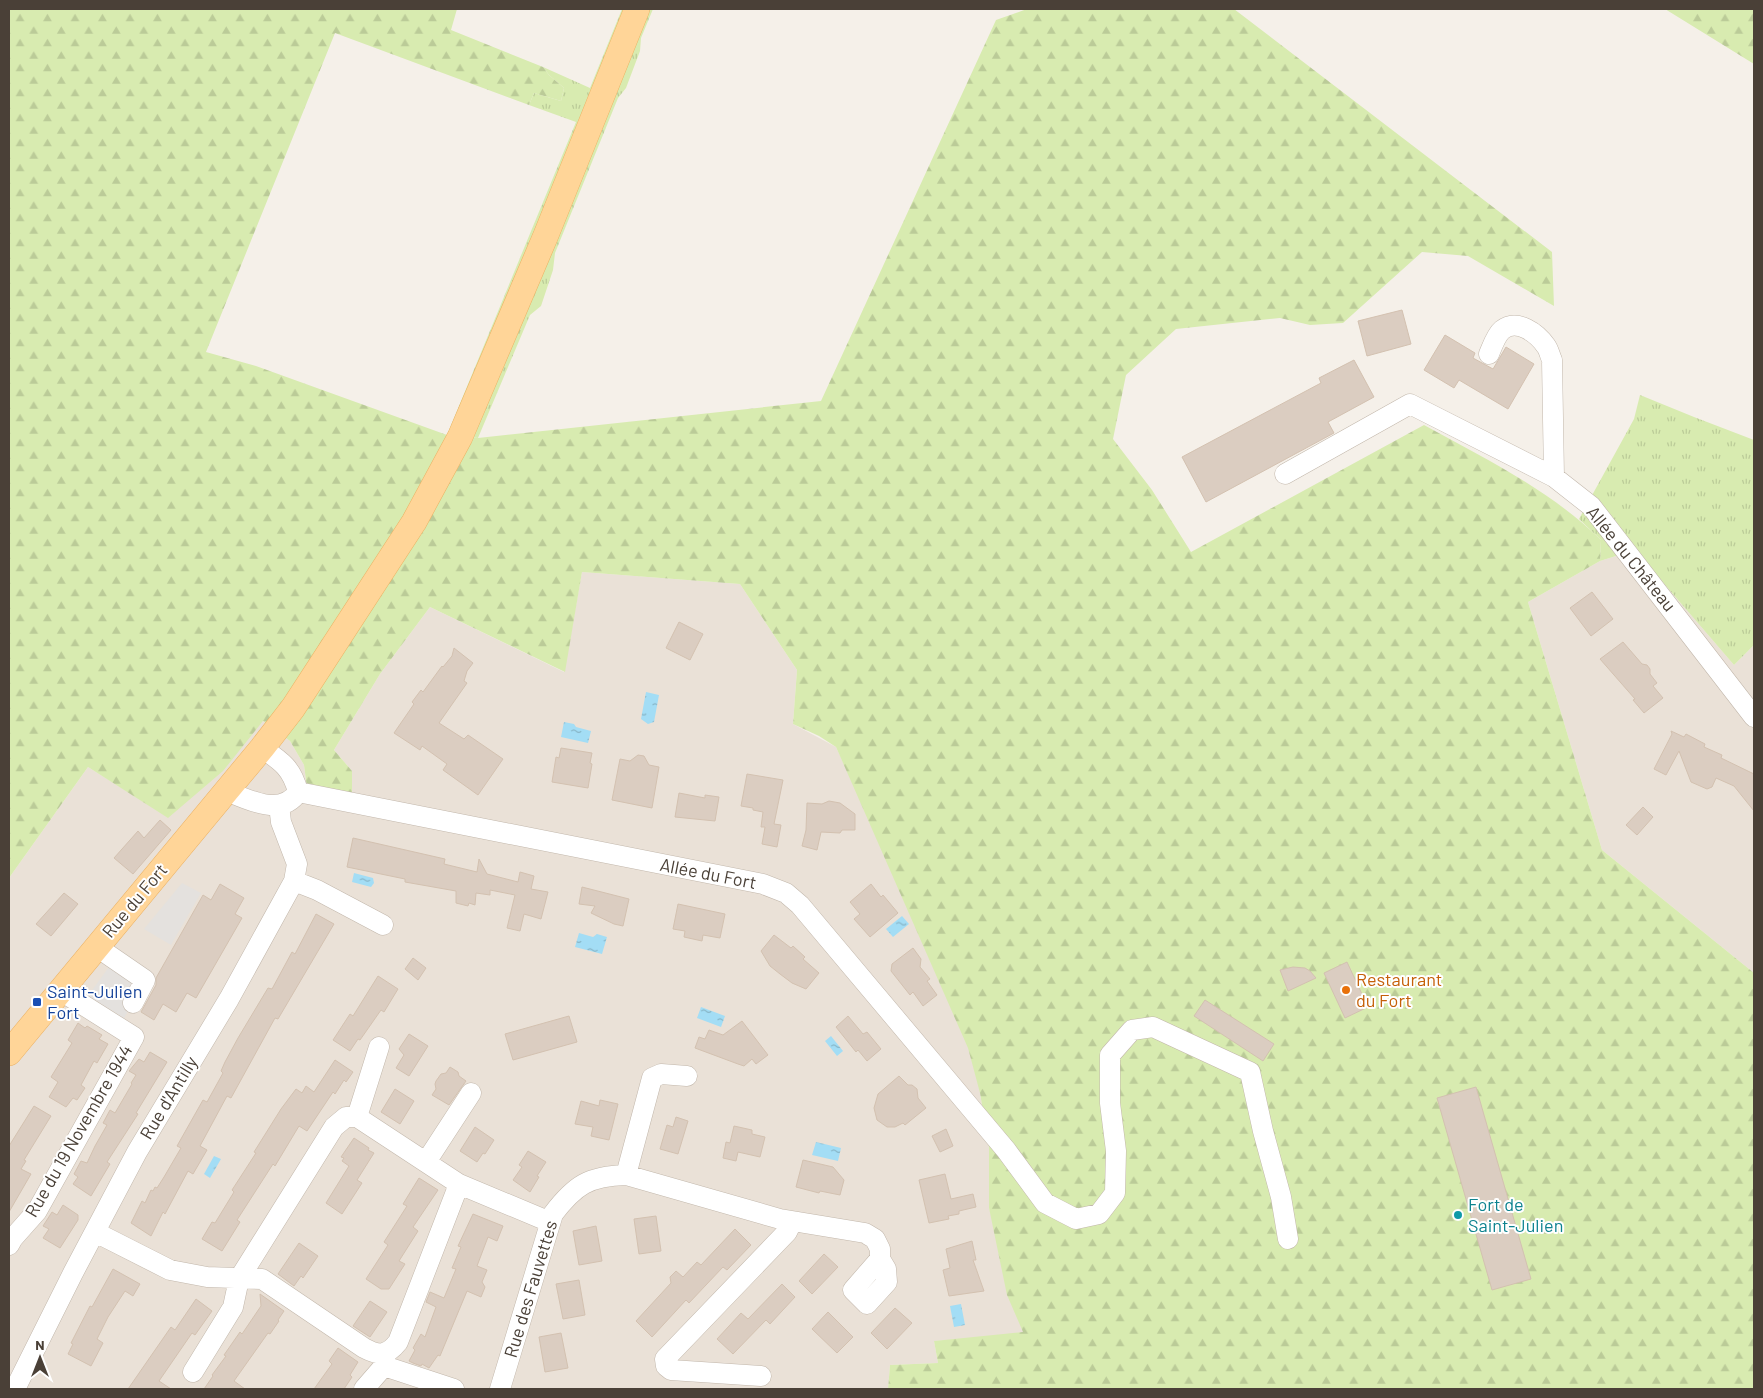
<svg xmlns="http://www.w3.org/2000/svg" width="1763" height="1398" font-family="Barlow,sans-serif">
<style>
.residential{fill:#eae1d7}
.grass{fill:url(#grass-tufts)}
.forest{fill:url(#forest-firs)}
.parking{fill:#e4e1de}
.water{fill:url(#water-ripples)}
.building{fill:#dbcdc1;stroke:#d3c1b0}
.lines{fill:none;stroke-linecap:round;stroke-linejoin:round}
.minor-casing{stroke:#c2b7ab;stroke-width:21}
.major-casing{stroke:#ebb162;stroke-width:26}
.minor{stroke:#fff;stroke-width:20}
.major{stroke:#ffd598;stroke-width:25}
.food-dot{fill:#e8710a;stroke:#fff;stroke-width:2}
.transit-dot{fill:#1a4fb4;stroke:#fff;stroke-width:2}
.culture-dot{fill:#0f9aa8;stroke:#fff;stroke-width:2}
.labels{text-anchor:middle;stroke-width:4;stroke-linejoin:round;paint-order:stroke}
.street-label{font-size:18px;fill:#4a4037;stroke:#fff}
.food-label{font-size:18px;fill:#c56008;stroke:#fff;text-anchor:start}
.transit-label{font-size:18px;fill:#164399;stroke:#fff;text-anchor:start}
.culture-label{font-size:18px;fill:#0d838f;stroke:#fff;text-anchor:start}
</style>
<defs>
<pattern id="grass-tufts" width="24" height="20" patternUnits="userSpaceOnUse" patternTransform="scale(1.25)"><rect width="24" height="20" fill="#d8ebb0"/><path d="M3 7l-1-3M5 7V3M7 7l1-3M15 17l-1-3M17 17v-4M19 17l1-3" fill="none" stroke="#bbcb98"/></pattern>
<pattern id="forest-firs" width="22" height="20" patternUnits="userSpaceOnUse" patternTransform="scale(1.25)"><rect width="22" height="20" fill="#d8ebb0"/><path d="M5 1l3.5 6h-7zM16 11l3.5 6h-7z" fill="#bbcb98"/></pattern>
<pattern id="water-ripples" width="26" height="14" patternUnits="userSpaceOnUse" patternTransform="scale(1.25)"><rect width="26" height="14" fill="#a3ddf5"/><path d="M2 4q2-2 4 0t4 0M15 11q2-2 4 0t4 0" fill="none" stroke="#87b5c7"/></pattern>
</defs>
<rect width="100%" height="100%" fill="#f5f0e9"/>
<path class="residential" d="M1635,550l99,115 20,-20v328l-152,-123 -74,-248 72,-41z
M582,572l158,12 57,86 -4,54 43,23 148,318 -4,28 9,55v60l43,129 -98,4 4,22 -48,2 -2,24h-879v-511l79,-111 80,50 95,-96 27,20 14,24 3,23 45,-17 -18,-21 46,-76 50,-67 134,65z"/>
<path class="grass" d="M622,9h31l-12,29 -1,13 -14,37 -8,10 -63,155 -2,17 -12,36 -11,9 -52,123 -31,-3 129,-313 -47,-17 5,-12 27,8 3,-13 -15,-13 -6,-8 47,21z
M1640,395l54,22 60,23v205l-20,20 -99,-115 -35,11 1,-21 -22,-21 55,-100z"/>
<path class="forest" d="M9,9h448l-6,21 92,37 6,8 15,13 -3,13 -27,-8 -5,12 -194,-72 -129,319 50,14 191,69 31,3 343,-37 175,-381 31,-11h207l318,243 2,54 -86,-50 -46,-4 -79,71 -33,2 -30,-7 -104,11 -50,46 -13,64 39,51 39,62 233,-127c62,34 126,65 177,115l-1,21 -72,41 74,248 152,123v416h-866l2,-24 48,-2 -4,-22 89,-9 -16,-37 -18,-87v-60l-9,-55 -12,-45 -132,-301 -17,-11 -26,-12 4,-54 -57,-86 -158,-12 -17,100 -135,-65 -50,67 -46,76 18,21v22l-45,-5 -3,-23 -14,-24 -27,-20 -40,50 -55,47 -80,-51 -79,111z
M1665,9h89v55z"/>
<path class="parking" d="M182,883l19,10 -30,52 -27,-16z
M119,953l32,18 -27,47 -36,-22z"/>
<path class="water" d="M646,692l13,3 -5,27 -6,2 -7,-5z
M564,722l10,2 2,3 15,4 -3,12 -27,-6z
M354,873l19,5 1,5 -3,4 -19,-5z
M902,916l7,8 -16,13 -7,-8z
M579,933l14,4 4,-3 10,3 -5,17 -27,-7z
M701,1007l24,9 -4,11 -24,-9z
M831,1036l12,15 -6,5 -12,-15z
M816,1142l25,6 -3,13 -26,-6z
M214,1156l7,3 -11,19 -6,-4z
M961,1304l4,21 -11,2 -4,-21z"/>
<path class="building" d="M1402,310l9,34 -44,12 -9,-35z
M1445,335l30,18 -2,5 20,11 13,-22 28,17 -26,45 -49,-29 -5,8 -30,-18z
M1354,360l20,37 -46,25 6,11 -128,69 -24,-45 139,-74 -2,-5z
M1592,592l21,27 -22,17 -21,-28z
M679,622l24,12 -13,26 -24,-12z
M1623,642l19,22 5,1 3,4v5l7,9 -4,3 10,12 -19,15 -11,-13 2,-1 -35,-40z
M454,648l19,15 -6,8 -3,10 3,2 -28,40 25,16 4,-4 35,24 -25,36 -35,-25 4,-6 -25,-18 -2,4 -26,-17 20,-29 -2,-2 9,-12 2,2 19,-26 1,1 9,-11z
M1671,731l13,6 2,-3 19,10 -1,3 18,8 -1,3 33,16v37l-20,-25 -18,-8 -4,9 -5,2 -16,-7 -12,-31 -13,24 -12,-6 18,-35z
M561,748l31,5 -2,10 2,1 -4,24 -36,-6 4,-25 3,1z
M638,755l6,1 5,9 10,2 -7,41 -40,-8 8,-41 10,2z
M747,774l36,6 -9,44 7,1 -4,22 -15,-3 3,-17h-4l2,-15 -10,-2v-2l-12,-2z
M679,793l26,5v-3l14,2 -4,24 -40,-4z
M829,801l11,2 15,11v16h-13l-2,3 -19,-1 -4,18 -15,-4 4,-16 1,-27 15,1z
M1643,807l10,10 -16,18 -11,-10z
M160,820l11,10 -38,44 -19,-16 24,-27 6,7z
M353,838l92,21 -1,5 33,8 2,-13 8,15 31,8 2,-10 14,4 -3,13 17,3 -7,27 -17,-5 -4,17 -13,-3 8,-33 -25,-5v5l-14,-2 -1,12 -6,-2 -1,3 -12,-3v-12l-51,-9v-3l-58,-12z
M220,884l24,14 -9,16 7,4 -46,80 -9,-5 -11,19 -13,-8 -9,16 -13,-8 15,-27v-7l47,-83 8,5z
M871,884l10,13 2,-2 15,18 -28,24 -16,-18 6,-5 -10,-12z
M582,887l47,12 -6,27 -9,-2 -23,-11 4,-7 -16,-2z
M64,893l14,11 -27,32 -15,-12z
M678,904l47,10 -5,24 -17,-3 -1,6 -18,-4 1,-6 -12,-2z
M316,914l18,10 -56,95 -3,-1 -44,80 -4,-2 -27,50 7,4 -14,24 -5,-3 -23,43 -2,-2 -12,24 -20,-13 11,-22 3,2 6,-13 2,1 2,-4 2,1 7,-11 17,-29 -4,-2 26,-46 4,2 16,-29 -2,-2 4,-9 13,-24 30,-50 4,1 20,-37 3,2z
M774,935l17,13 2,-2 12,11 -2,2 16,14 -13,16 -14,-6 -12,-9 -10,-8 -9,-15z
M913,948l8,11 -1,8 10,12 -3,2 10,14 -14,11 -10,-14 -3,3 -19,-24 1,-7z
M413,958l13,10 -8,12 -13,-11z
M1347,962l21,45 -23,11 -21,-45z
M1293,967l12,1 5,3 6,7 -28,13 -8,-21z
M378,976l20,13 -14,23 -3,-2 -21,30 -2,-1 -8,12 -17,-11 17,-26 3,2z
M1205,1000l69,44 -11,17 -69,-45z
M569,1016l8,26 -64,18 -8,-26z
M848,1016l15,18 4,-2 14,17 -14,12 -9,-11 -2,2 -20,-25z
M742,1021l26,34 -12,9 -4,-5 -8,7 -6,-2 -43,-16 4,-11 6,2 4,-9 14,5z
M78,1023l7,5 2,-2 15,9 -3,4 9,5 -11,19 -3,-2 -13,24 4,3 -8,12 -4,-2 -7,9 -17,-10 9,-15 -7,-5 21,-34 -4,-3z
M409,1034l19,12 -19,30 -13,-8 8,-13 -5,-6z
M150,1052l17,10 -31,51 2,1 -31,48 3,2 -19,32 -18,-12 5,-7 -4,-3 7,-13 6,2 8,-17 12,-21 -4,-2 7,-13 5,3 17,-29 -1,-1 5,-8 -7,-4 10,-12 5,3z
M335,1060l18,12 -7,10 -2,-2 -9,14 -2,-2 -26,39 -8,-5 -24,40 -2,-2 -36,56 3,2 -18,29 -20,-12 10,-17 3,1 19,-31 -2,-2 24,-37 -2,-1 27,-43 15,-20 6,4 4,-7 8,6z
M450,1067l8,5 1,4 7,5 -17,24 -17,-10 4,-6 -1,-5 1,-3 5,-7 5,-1z
M899,1076l9,9h4l5,4 1,9 8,10 -21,17 -2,-2 -8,4h-8l-10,-7 -3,-12 4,-14z
M1476,1087l55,192 -39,11 -55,-192z
M395,1089l19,12 -14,23 -19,-12z
M600,1100l18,4 -9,36 -18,-4 2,-9 -18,-3 6,-23 18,5z
M34,1106l17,10 -27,44 2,1 -5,8 10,5 -22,38v-66z
M676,1117l12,4 -10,33 -18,-5 7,-24 6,2z
M734,1126l18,4v4l13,3 -5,20 -22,-5 -2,9 -13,-3 3,-16 4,1z
M475,1127l19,13 -9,14 -2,-1 -6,9 -17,-11z
M946,1129l7,17 -13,6 -8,-16z
M354,1138l15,10 -1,2 6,3 -17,27 5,3 -20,31 -16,-11 23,-37 -7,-5 2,-3 -3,-1z
M528,1151l18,11 -9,14 2,1 -9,15 -17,-12 9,-13 -3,-2z
M803,1160l30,7 11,13 -4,15 -20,-4 -1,2 -23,-6z
M945,1174l6,25 22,-5 3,13 -17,4v3l-11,2 1,3 -20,4 -10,-43z
M419,1178l19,12 -25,37 5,4 -19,30 6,3 -16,25h-8l-15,-10 22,-34 -4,-3 23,-36 -4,-2z
M63,1205l15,10v5l-18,28 -17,-10 6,-9 -6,-3 9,-14 5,3z
M473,1214l30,12 -6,15 -9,-4 -11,29 10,4 -5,12 3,5 -4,10 -14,-6 -27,65 -2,-1 -9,13 -7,-4 -1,2 -8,-3 -4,-2 6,-11 -2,-2 8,-14 4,3 11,-30 -10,-5 4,-10 14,6 12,-29 -4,-1 9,-21 -3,-1z
M656,1216l5,35 -22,3 -5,-35z
M596,1226l6,35 -23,4 -6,-34z
M735,1229l16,16 -24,25 -4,-3 -34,36 -3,-3 -34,37 -16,-16 35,-38 -1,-6 6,-6 7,6 14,-15 4,3z
M972,1241l4,19h-3l11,31 -35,5 -6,-26 7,-2 -4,-19z
M299,1243l19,13 -15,22 -2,-2 -7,10 -16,-12z
M824,1254l14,13 -26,27 -13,-13z
M113,1269l27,15 -7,12 -8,-5 -17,26 -11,22 6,4 -12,23 -23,-12 5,-10 -2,-1 19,-37 2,1z
M579,1280l6,35 -22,4 -7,-35z
M782,1284l13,13 -25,27 -4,-4 -33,34 -16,-15 24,-26 7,6z
M260,1294l24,17 -6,9 1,1 -9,13 -2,-1 -34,48 11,8h-41l9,-13 -1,-1 14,-19 -2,-1 16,-23 2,2 19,-28z
M196,1299l16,12 -17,24 -3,-2 -33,48 12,8h-43l43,-62 4,3z
M370,1301l17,11 -17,25 -17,-11z
M895,1308l17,15 -25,26 -16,-16z
M828,1312l25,25 -16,16 -25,-24z
M561,1333l7,35 -23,4 -6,-35z
M338,1348l20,14 -8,13 2,2 -8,12h-30l18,-25 -3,-3z"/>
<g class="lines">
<defs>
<path id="minor" d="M1489,354c3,-7 7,-19 13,-24 15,-12 35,3 44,16 3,4 4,10 6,14l2,117
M1285,474l125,-70 144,73 37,29 163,211
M227,791c21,9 55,26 71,1 -6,-24 -17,-31 -36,-44
M298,792l465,92 23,9 14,12 206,245 39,53 31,16 23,-5 16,-21 1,-42 -6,-48v-48l22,-25 21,-3 97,45 13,59 18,66 7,42
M294,881l23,9 66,35
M97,947l48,33 -12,23
M357,1117l102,67 91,38
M426,1162l45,-69
M626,1175l26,-97 9,-4 26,2
M95,1232l75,38 37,7 55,2 102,69c15,8 23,8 34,-6l61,-158
M9,1245l4,-7 24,-27 97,-174 -73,-46
M383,1354l1,12 70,23
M193,1372l40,-65 6,-28 95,-152 12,-10h11l22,-70
M761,1376l-90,-6 -5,-4 -1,-7 122,-127 5,-10
M15,1389l58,-116 64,-121 92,-153 65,-118 3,-17 -16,-42 -2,-17
M364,1389l20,-23
M500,1389l53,-175c22,-29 36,-38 73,-39l154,44 85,14 10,6 5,10v10l6,10 1,13 -20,22 -14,-14 27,-31"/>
<path id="major" d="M9,1053l253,-305 31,-40 121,-186 46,-85 86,-202 91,-226"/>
</defs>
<use href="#minor" class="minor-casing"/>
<use href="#major" class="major-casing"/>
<use href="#minor" class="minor"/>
<use href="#major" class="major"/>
</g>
<circle class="food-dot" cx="1346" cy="990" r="5"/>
<rect class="transit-dot" x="32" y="997" width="10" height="10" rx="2.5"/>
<circle class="culture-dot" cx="1458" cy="1215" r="5"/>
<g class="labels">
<g class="street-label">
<text transform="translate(1631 559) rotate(51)" y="6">Allée du Château</text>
<text transform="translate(708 874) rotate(11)" y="6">Allée du Fort</text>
<text transform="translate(135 901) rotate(-50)" y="6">Rue du Fort</text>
<text transform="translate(169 1098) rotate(-59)" y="6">Rue d'Antilly</text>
<text transform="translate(79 1131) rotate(-60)" y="6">Rue du 19 Novembre 1944</text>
<text transform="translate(531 1289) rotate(-73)" y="6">Rue des Fauvettes</text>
</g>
<g class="food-label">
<text x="1356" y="986">Restaurant<tspan x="1356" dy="21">du Fort</tspan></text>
</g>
<g class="transit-label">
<text x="47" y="998">Saint-Julien<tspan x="47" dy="21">Fort</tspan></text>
</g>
<g class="culture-label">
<text x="1468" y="1211">Fort de<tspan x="1468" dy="21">Saint-Julien</tspan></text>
</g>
</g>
<rect width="1763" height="1398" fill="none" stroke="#4a4037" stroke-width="20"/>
<g transform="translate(40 1358)" stroke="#ffffff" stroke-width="4" paint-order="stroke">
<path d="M0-4L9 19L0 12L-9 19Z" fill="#4a4037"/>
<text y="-8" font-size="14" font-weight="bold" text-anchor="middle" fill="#4a4037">N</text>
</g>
</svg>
